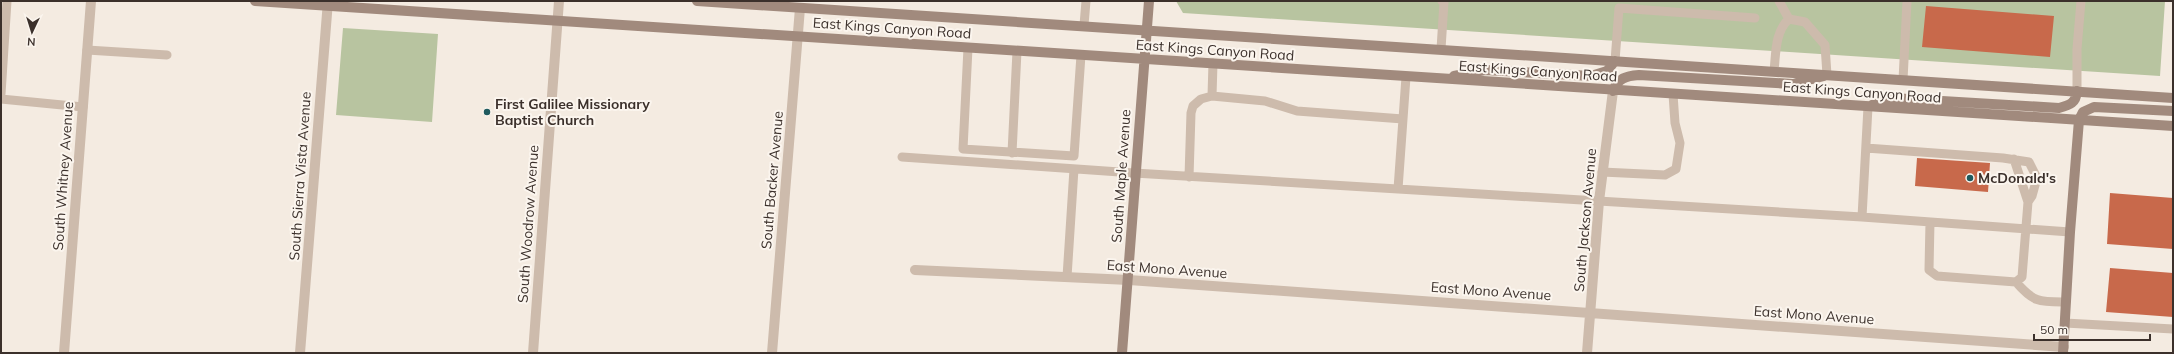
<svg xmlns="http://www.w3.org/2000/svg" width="2174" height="354" font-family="Mulish,sans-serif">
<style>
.green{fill:#b8c4a0}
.building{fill:#c8694b}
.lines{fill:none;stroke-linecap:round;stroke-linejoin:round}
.lane{stroke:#cdbbac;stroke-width:9}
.street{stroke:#cdbbac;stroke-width:10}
.secondary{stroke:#a18a7d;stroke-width:10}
.poi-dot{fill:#1f5a5e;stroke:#fbf5ee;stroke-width:1.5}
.labels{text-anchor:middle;stroke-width:4;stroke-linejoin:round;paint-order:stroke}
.street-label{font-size:14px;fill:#3b302b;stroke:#fbf5ee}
.poi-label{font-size:14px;font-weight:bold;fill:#3b302b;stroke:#fbf5ee;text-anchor:start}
</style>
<rect width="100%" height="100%" fill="#f4ebe1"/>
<path class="green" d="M1176,1h989l-5,75 -977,-63z
M343,28l95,6 -6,88 -96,-7z"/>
<path class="building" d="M1926,6l128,10 -4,41 -128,-10z
M1917,158l73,5 -2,29 -73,-6z
M2110,193l63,5v51l-66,-5z
M2110,268l63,5v44l-67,-5z"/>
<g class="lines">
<path class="lane" d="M1779,1l10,18
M1084,25l2,-24
M968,48l-5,101 111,7 7,-101
M1441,49l3,-47 -2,-1
M87,50l80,5
M1615,61l4,-53 136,10
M1774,71c2,-18 1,-40 15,-52l16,3 20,23 2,30
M1903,80l4,-79
M2077,91v-42l4,-48
M1,94l6,-93
M1212,96l1,-33
M1,99l82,8
M1868,107l-6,110 208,15
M1866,148l137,10 26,4 8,16 -5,18 -4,6
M1012,153l5,-102
M902,157l232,16 728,44
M1602,172l63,3 11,-6 4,-26 -5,-20 -2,-29
M1189,177l2,-64 2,-7 8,-7 11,-3 53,5 32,10 106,8 3,-42
M1398,189l5,-70
M1930,222l-1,48 8,6 79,6 6,-5 6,-75 -14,-43
M1067,277l7,-108
M2016,282c18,21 24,20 50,20
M2065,323l108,6"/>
<path class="street" d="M915,270l214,10 935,67
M64,353l27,-352
M300,353l28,-352
M533,353l26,-352
M772,353l28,-345
M1587,353l12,-152 14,-110"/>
<path class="secondary" d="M255,1l1918,125
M697,1l1476,97
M1454,76l31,-6 106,6 16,-5 8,-10
M1613,91c5,-13 13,-15 26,-16l154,9 31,-8
M1872,105l20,-7 167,10c11,-3 17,-5 18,-17
M1122,353l27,-352
M2063,353l7,-121 9,-112 4,-8 11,-5 79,4"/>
</g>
<g class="poi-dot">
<circle cx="487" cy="112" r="4"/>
<circle cx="1970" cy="178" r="4"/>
</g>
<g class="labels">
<g class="street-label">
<text transform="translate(892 28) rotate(4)" y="5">East Kings Canyon Road</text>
<text transform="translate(1215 50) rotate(4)" y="5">East Kings Canyon Road</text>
<text transform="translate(1538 71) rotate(4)" y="5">East Kings Canyon Road</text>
<text transform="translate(1862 92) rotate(4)" y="5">East Kings Canyon Road</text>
<text transform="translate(63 176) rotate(-86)" y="5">South Whitney Avenue</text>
<text transform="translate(300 176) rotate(-86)" y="5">South Sierra Vista Avenue</text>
<text transform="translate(1121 176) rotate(-86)" y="5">South Maple Avenue</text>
<text transform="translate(772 180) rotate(-85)" y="5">South Backer Avenue</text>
<text transform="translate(1585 220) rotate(-85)" y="5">South Jackson Avenue</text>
<text transform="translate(528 224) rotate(-86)" y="5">South Woodrow Avenue</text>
<text transform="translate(1167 269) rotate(4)" y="5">East Mono Avenue</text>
<text transform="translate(1491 291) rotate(4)" y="5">East Mono Avenue</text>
<text transform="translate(1814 315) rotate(4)" y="5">East Mono Avenue</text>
</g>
<g class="poi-label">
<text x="495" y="109">First Galilee Missionary<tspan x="495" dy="16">Baptist Church</tspan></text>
<text x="1978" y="183">McDonald's</text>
</g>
</g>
<rect width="2174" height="354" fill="none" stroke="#3b302b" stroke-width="4"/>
<g transform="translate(32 32) rotate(184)" stroke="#fbf5ee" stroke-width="3" paint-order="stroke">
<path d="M0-3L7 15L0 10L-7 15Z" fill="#3b302b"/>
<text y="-6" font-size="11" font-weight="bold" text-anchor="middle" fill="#3b302b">N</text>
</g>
<path d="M2034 334v6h116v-6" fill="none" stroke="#3b302b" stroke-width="2"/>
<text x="2040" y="334" font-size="12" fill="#3b302b" stroke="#fbf5ee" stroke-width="3" paint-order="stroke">50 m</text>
</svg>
